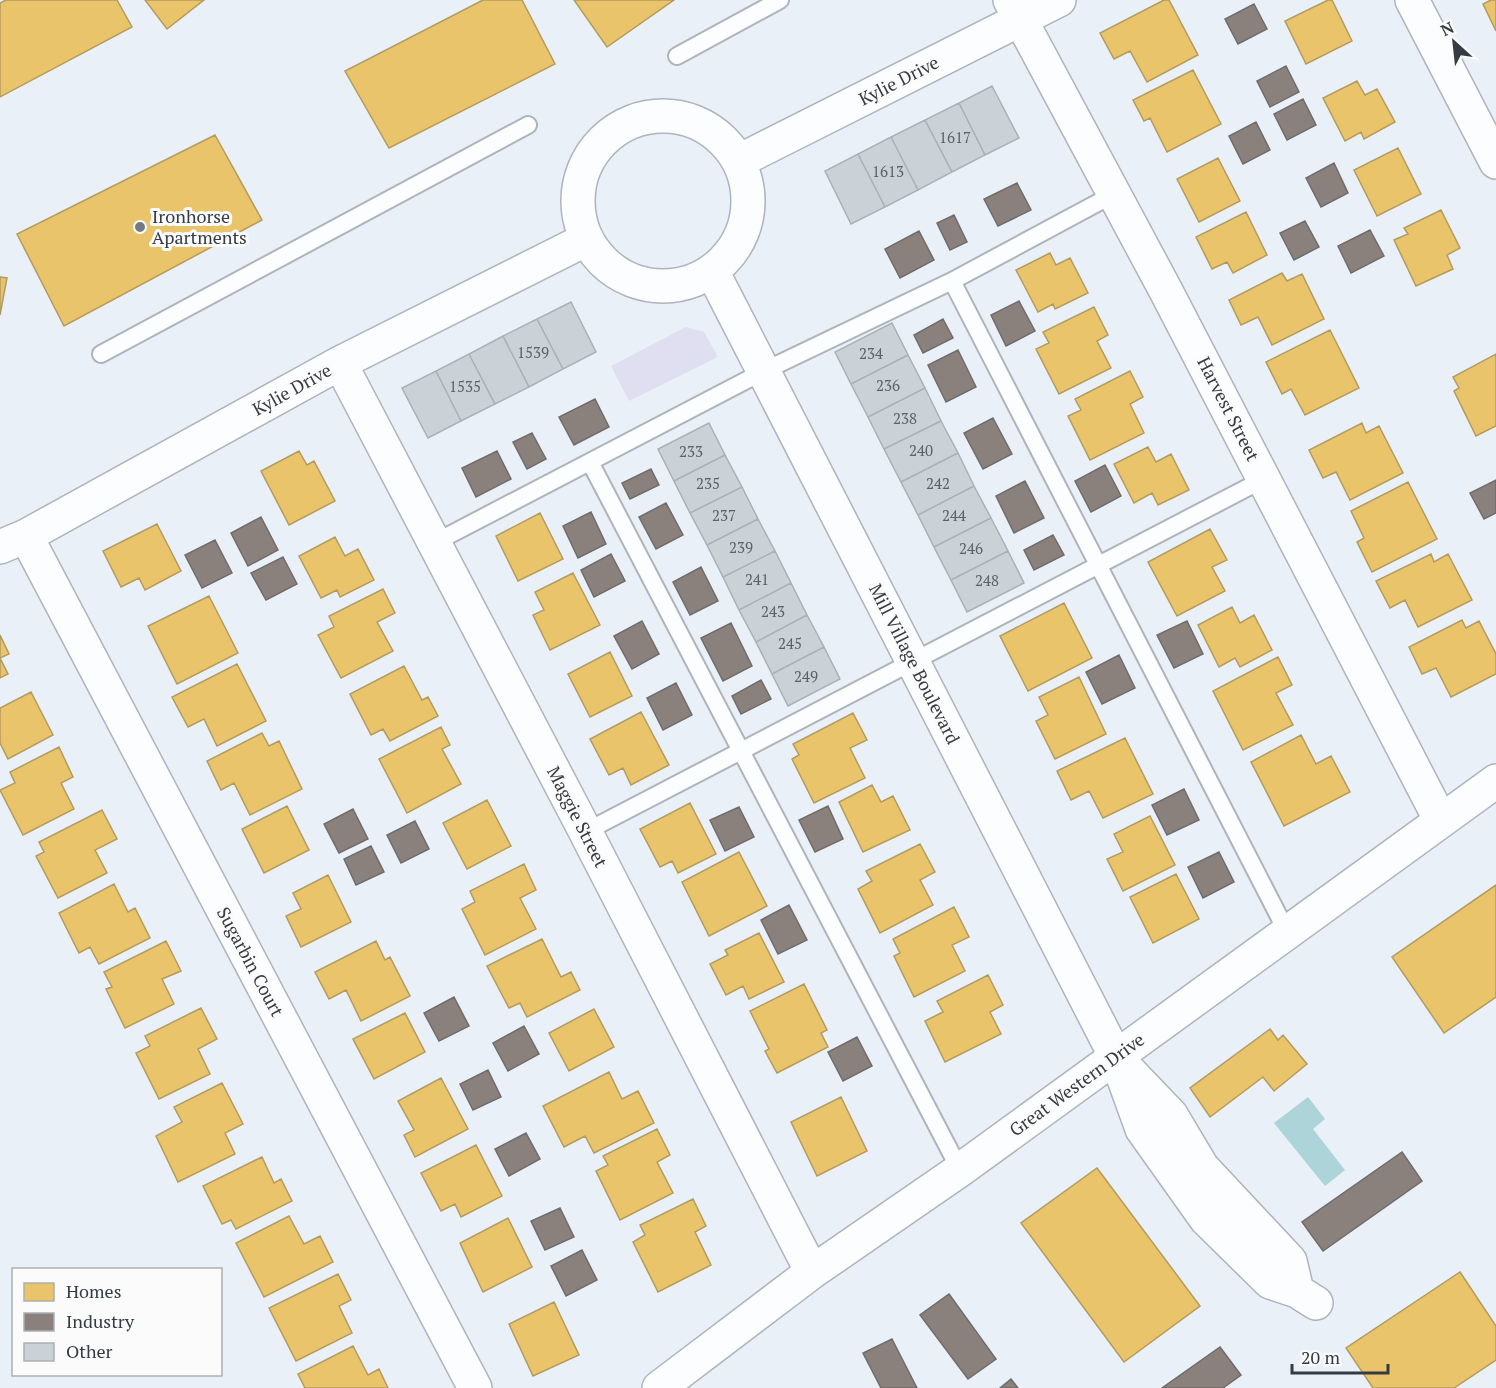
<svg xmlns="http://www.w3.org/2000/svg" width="1496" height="1388" font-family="'PT Serif',serif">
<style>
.green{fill:#e0def1}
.water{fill:#add4d8}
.homes{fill:#e9c46a;stroke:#b39b5e;stroke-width:1.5}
.industry{fill:#8a817c;stroke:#706c6b;stroke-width:1.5}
.building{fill:#cad2d7;stroke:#a9b1b6;stroke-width:1.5}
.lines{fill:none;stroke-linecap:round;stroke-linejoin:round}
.lane-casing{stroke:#aeb4ba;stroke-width:20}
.street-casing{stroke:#aeb4ba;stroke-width:36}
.lane{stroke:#fcfdfe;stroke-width:16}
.street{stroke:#fcfdfe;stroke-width:33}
.poi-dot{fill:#747a82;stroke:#fbfbfb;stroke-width:2}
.labels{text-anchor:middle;stroke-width:6;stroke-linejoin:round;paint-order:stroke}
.number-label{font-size:15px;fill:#5a6167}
.street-label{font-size:18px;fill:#353b42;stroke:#fbfbfb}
.poi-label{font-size:18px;fill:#353b42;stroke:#fbfbfb;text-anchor:start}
</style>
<rect width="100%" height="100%" fill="#e9f0f8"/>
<path class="green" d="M686,327l18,5 14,25 -89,44 -18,-35z"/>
<path class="water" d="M1308,1097l17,22 -12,10 32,41 -20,16 -51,-63z"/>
<path class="homes" d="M6,0h111l15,27 -132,70v-94z
M145,0h59l-37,29z
M483,0h39l33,64 -166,84 -44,-77z
M574,0h100l-67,47z
M1164,0h5l29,55 -51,27 -17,-31 -16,8 -14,-26z
M1328,0h4l20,41 -46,23 -21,-43z
M1491,0h5v31l-13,-27z
M1193,70l28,54 -54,28 -17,-34 -6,3 -11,-21z
M1357,81l8,14 12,-6 18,33 -31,17 -3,-7 -16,9 -22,-43z
M215,135l47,85 -198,106 -47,-92z
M1398,148l23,46 -44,22 -23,-46z
M1218,158l22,43 -41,21 -22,-43z
M1441,210l19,38 -13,7 6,14 -37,17 -22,-46 14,-6 -4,-6z
M1246,212l21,43 -34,18 -6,-11 -15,7 -16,-32z
M1050,253l6,12 14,-7 18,35 -33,16 -2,-5 -15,8 -22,-42z
M1282,273l5,8 15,-7 22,45 -52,26 -14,-28 -17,8 -12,-25z
M0,277l7,1 -7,37z
M1094,307l14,28 -11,6 14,27 -52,26 -23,-45 13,-6 -6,-11z
M1330,330l29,58 -54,27 -14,-26 -9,5 -16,-32z
M1496,354v72l-20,10 -22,-45 5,-3 -6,-11z
M1130,371l13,26 -13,7 14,29 -54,27 -22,-44 13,-6 -6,-11z
M1362,423l4,10 13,-7 24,47 -53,27 -14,-28 -13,6 -14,-28z
M1148,447l8,15 15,-8 18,36 -31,15 -6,-12 -18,10 -20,-39z
M299,451l8,14 7,-4 21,40 -46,24 -28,-54z
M1408,482l29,57 -65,33 -15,-30 7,-4 -13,-27z
M540,513l23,46 -45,22 -22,-45z
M157,524l24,47 -36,19 -6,-12 -18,9 -18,-36z
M1210,529l17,31 -15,7 13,24 -48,25 -29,-54z
M335,537l10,19 13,-7 16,31 -34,17 -3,-7 -16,8 -22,-42z
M1431,554l3,8 14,-8 24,46 -54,27 -13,-27 -15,8 -14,-27z
M573,573l27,52 -50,25 -17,-35 11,-5 -9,-18z
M383,589l12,24 -18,9 16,29 -52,27 -23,-43 16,-8 -5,-11z
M209,596l29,57 -61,31 -29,-58z
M1064,603l28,55 -64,33 -28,-55z
M1232,607l8,16 14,-8 18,35 -32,17 -5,-9 -16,9 -21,-42z
M1462,620l4,8 13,-7 17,33v20l-45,23 -15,-29 -14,6 -13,-27z
M0,635l9,19 -9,4 8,16 -8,4z
M610,652l22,44 -42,21 -22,-43z
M1278,657l14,28 -16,8 17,32 -50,25 -30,-59z
M237,664l29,57 -49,25 -13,-27 -16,8 -16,-30z
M404,666l18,34 6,-3 10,19 -48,25 -7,-12 -12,6 -21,-41z
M1079,677l27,57 -51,25 -19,-38 12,-6 -9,-18z
M31,692l22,43 -45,24 -8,-16v-35z
M641,712l28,53 -38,20 -8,-17 -14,7 -19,-36z
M853,713l14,27 -17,8 15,30 -51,25 -22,-44 7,-4 -6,-11z
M441,727l9,18 -8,4 19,35 -54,29 -28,-54z
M262,733l7,13 10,-5 23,48 -52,26 -16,-32 -13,7 -14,-29z
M1301,735l15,29 15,-8 19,36 -66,34 -33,-64z
M1125,738l28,56 -50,24 -14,-27 -18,9 -14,-29z
M59,747l14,30 -12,6 13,26 -51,26 -23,-45 15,-7 -5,-11z
M872,785l9,17 12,-6 17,34 -47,22 -24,-50z
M487,800l24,46 -44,23 -24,-46z
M690,803l26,51 -38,19 -6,-12 -12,6 -20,-38z
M287,806l22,44 -45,23 -22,-44z
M102,810l15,29 -22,11 12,23 -49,25 -22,-42 8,-4 -5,-10z
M1150,816l25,49 -52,26 -16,-32 16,-7 -9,-18z
M920,844l15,28 -15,8 13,25 -53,28 -22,-44 14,-8 -6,-10z
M739,852l28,54 -58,30 -27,-54z
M524,864l12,26 -16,8 16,31 -51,26 -23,-46 13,-7 -5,-11z
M1176,874l23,45 -46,24 -23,-46z
M328,875l23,47 -50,25 -15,-31 15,-7 -8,-16z
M114,884l14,28 7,-4 15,30 -51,26 -9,-17 -11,6 -20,-40z
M1496,885v112l-52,36 -52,-76z
M954,907l15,30 -17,8 13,26 -51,26 -20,-41 6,-3 -7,-14z
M759,933l25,49 -35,17 -6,-13 -17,9 -16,-31 18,-9 -3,-5z
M542,939l19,38 10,-5 9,18 -53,27 -7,-14 -11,5 -22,-42z
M166,941l15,30 -19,8 12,25 -49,24 -19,-39 6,-2 -8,-15z
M376,941l9,19 5,-3 20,39 -49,25 -15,-31 -17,9 -14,-27z
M988,975l15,30 -13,7 11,22 -56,28 -20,-41 18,-9 -6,-11z
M804,984l23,46 -6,3 7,14 -51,26 -12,-22 4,-2 -19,-38z
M201,1008l16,31 -19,10 12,25 -51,25 -23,-46 14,-7 -5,-10z
M594,1009l20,38 -45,24 -20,-38z
M405,1013l20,39 -51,27 -21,-40z
M1270,1029l8,11 5,-5 24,29 -33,27 -11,-14 -53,40 -20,-29z
M609,1072l13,27 16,-8 16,32 -60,30 -9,-17 -21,11 -21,-41z
M441,1078l27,51 -53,28 -11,-22 10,-5 -16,-29z
M222,1083l21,41 -18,9 10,21 -57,28 -22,-46 26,-14 -8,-15z
M841,1097l26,54 -50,25 -26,-54z
M657,1129l13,26 -13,7 16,31 -53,27 -24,-49 12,-6 -5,-9z
M476,1145l26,51 -41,21 -6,-13 -14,7 -20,-38z
M262,1157l12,26 7,-4 11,22 -56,28 -5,-9 -9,4 -19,-38z
M1097,1168l103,138 -76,56 -103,-139z
M693,1199l13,27 -11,6 16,33 -53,27 -25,-50 12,-7 -5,-10z
M289,1216l15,28 16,-8 13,26 -69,35 -28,-54z
M508,1218l24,49 -49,25 -23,-49z
M1460,1272l36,54v34l-42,28h-81l-27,-40z
M338,1274l13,26 -12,6 13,27 -56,28 -27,-53z
M554,1302l25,53 -46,21 -24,-52z
M353,1346l15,29 11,-6 9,19h-83l-7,-14z"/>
<path class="industry" d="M1254,4l13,25 -29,15 -13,-25z
M1286,66l13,26 -29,15 -13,-26z
M1303,99l13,26 -29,15 -13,-26z
M1256,122l14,28 -27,14 -14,-28z
M1334,163l14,30 -27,14 -15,-29z
M1017,183l14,27 -33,16 -14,-27z
M954,215l13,27 -17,8 -13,-27z
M1305,221l14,26 -25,13 -14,-27z
M1370,230l14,26 -33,17 -13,-27z
M919,231l15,29 -34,18 -15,-29z
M1019,301l16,30 -29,15 -15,-31z
M943,319l10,19 -30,15 -9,-18z
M958,350l18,37 -30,15 -18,-37z
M595,399l14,28 -35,18 -15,-28z
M993,418l19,36 -29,15 -19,-36z
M532,433l14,26 -19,10 -14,-27z
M497,451l14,28 -35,18 -14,-29z
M1105,465l16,31 -30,16 -16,-31z
M651,469l8,16 -29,14 -8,-16z
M1496,480v33l-12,6 -14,-26z
M1025,481l19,37 -30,15 -18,-37z
M666,503l17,32 -27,14 -17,-32z
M591,512l15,32 -28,14 -15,-32z
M261,517l17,33 -30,16 -17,-33z
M1053,535l11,20 -30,15 -10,-20z
M215,540l17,33 -30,15 -17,-33z
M611,554l14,27 -31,16 -13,-27z
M283,557l14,27 -31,16 -15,-27z
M701,567l17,34 -28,14 -17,-33z
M642,621l17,33 -27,15 -18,-33z
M1187,621l16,33 -29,14 -17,-33z
M731,623l21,43 -29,15 -22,-43z
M1119,655l16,33 -33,16 -16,-32z
M761,680l10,19 -30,15 -9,-18z
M676,683l16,32 -29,15 -16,-32z
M1184,789l15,31 -32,15 -15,-30z
M828,806l15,33 -28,13 -16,-32z
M739,807l15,30 -29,14 -15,-31z
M353,809l15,30 -29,14 -15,-29z
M415,821l14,28 -28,14 -14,-28z
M371,846l13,26 -28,13 -12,-26z
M1219,852l15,30 -31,16 -15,-31z
M789,905l18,35 -29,14 -17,-34z
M454,997l15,29 -30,15 -15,-28z
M524,1026l15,28 -31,17 -15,-28z
M857,1037l15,29 -29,15 -15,-29z
M488,1070l13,27 -28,13 -13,-26z
M526,1133l14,26 -31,17 -14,-27z
M1402,1152l20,29 -99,70 -21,-29z
M560,1208l14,29 -29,13 -14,-29z
M582,1250l15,30 -31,16 -15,-30z
M949,1294l47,65 -28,20 -48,-64z
M892,1339l25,49h-36l-18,-35z
M1220,1347l21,28 -18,13h-61z
M1011,1379l7,9h-18z"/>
<path class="building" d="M992,86l27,52 -34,17 -26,-52z
M959,103l26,52 -33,17 -27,-52z
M925,120l27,52 -34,18 -27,-53z
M891,137l27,53 -33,17 -27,-53z
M858,154l27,53 -34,17 -26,-53z
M571,302l25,50 -33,17 -26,-50z
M537,319l26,50 -34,18 -26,-51z
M892,323l16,32 -57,29 -16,-32z
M503,336l26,51 -34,17 -26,-50z
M469,354l26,50 -34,17 -25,-50z
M908,355l17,33 -57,29 -17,-33z
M436,371l25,50 -33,17 -26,-50z
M925,388l16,33 -57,28 -16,-32z
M941,421l17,32 -57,29 -17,-33z
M709,423l16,32 -51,26 -16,-32z
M958,453l16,33 -56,29 -17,-33z
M725,455l17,32 -52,26 -16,-32z
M974,486l17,32 -57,29 -16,-32z
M742,487l16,32 -51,26 -17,-32z
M991,518l17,33 -57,29 -17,-33z
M758,519l17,32 -52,26 -16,-32z
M775,551l16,32 -52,27 -16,-33z
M1008,551l16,32 -57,29 -16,-32z
M791,583l16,32 -51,27 -17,-32z
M807,615l17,32 -52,27 -16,-32z
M824,647l16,32 -52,27 -16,-32z"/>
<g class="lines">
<defs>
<path id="lane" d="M677,56l103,-56
M952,281l335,651
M101,354l427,-229
M590,462l370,708
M434,543l330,-172 188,-90 162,-87
M585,832l679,-353"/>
<path id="street" d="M1010,0l156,291 275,530
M1412,0l84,162
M578 201a85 85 0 1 1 170 0a85 85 0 1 1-170 0Z
M739,161l320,-161
M712,271l404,786 26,72 64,90 64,63 27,9 19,12
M340,363l241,460 231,449
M26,536l449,852
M0,547l26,-11 314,-173 247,-124
M1125,1067l46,48 31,52 88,94 7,30
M659,1388l153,-116 148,-102 536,-389"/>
</defs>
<use href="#lane" class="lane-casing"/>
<use href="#street" class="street-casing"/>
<use href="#lane" class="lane"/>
<use href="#street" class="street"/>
</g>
<circle class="poi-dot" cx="140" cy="227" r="6"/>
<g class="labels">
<g class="number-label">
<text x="955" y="143">1617</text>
<text x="888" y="177">1613</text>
<text x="533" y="358">1539</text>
<text x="871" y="359">234</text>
<text x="888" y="391">236</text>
<text x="465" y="392">1535</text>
<text x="905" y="424">238</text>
<text x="921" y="456">240</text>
<text x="691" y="457">233</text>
<text x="708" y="489">235</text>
<text x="938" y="489">242</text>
<text x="724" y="521">237</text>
<text x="954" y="521">244</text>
<text x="741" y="553">239</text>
<text x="971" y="554">246</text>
<text x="757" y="585">241</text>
<text x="987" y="586">248</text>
<text x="773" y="617">243</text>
<text x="790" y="649">245</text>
<text x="806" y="682">249</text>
</g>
<g class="street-label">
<text transform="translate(899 81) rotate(-27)" y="6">Kylie Drive</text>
<text transform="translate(292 390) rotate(-29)" y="6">Kylie Drive</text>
<text transform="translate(1228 409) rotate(63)" y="6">Harvest Street</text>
<text transform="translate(914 664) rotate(63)" y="6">Mill Village Boulevard</text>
<text transform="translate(577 817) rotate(63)" y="6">Maggie Street</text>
<text transform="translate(250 962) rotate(62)" y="6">Sugarbin Court</text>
<text transform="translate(1077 1085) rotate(-36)" y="6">Great Western Drive</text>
</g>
<g class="poi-label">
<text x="152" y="223">Ironhorse<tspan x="152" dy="21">Apartments</tspan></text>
</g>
</g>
<rect x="12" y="1268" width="210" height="108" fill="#fbfbfb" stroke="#acaeb1" stroke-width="1.5"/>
<rect x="24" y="1283" width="30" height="18" fill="#e9c46a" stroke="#acaeb1" stroke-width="1.5"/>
<text x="66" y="1298" font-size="18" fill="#353b42">Homes</text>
<rect x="24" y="1313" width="30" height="18" fill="#8a817c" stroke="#acaeb1" stroke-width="1.5"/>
<text x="66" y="1328" font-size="18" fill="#353b42">Industry</text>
<rect x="24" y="1343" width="30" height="18" fill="#cad2d7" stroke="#acaeb1" stroke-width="1.5"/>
<text x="66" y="1358" font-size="18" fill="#353b42">Other</text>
<g transform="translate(1454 42) rotate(333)" stroke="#fbfbfb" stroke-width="4.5" paint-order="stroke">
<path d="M0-4.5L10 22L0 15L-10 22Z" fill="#353b42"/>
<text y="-9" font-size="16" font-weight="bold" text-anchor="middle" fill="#353b42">N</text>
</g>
<path d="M1292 1364v9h96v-9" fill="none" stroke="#353b42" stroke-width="3"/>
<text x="1301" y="1364" font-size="18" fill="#353b42" stroke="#fbfbfb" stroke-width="4.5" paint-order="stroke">20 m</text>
</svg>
